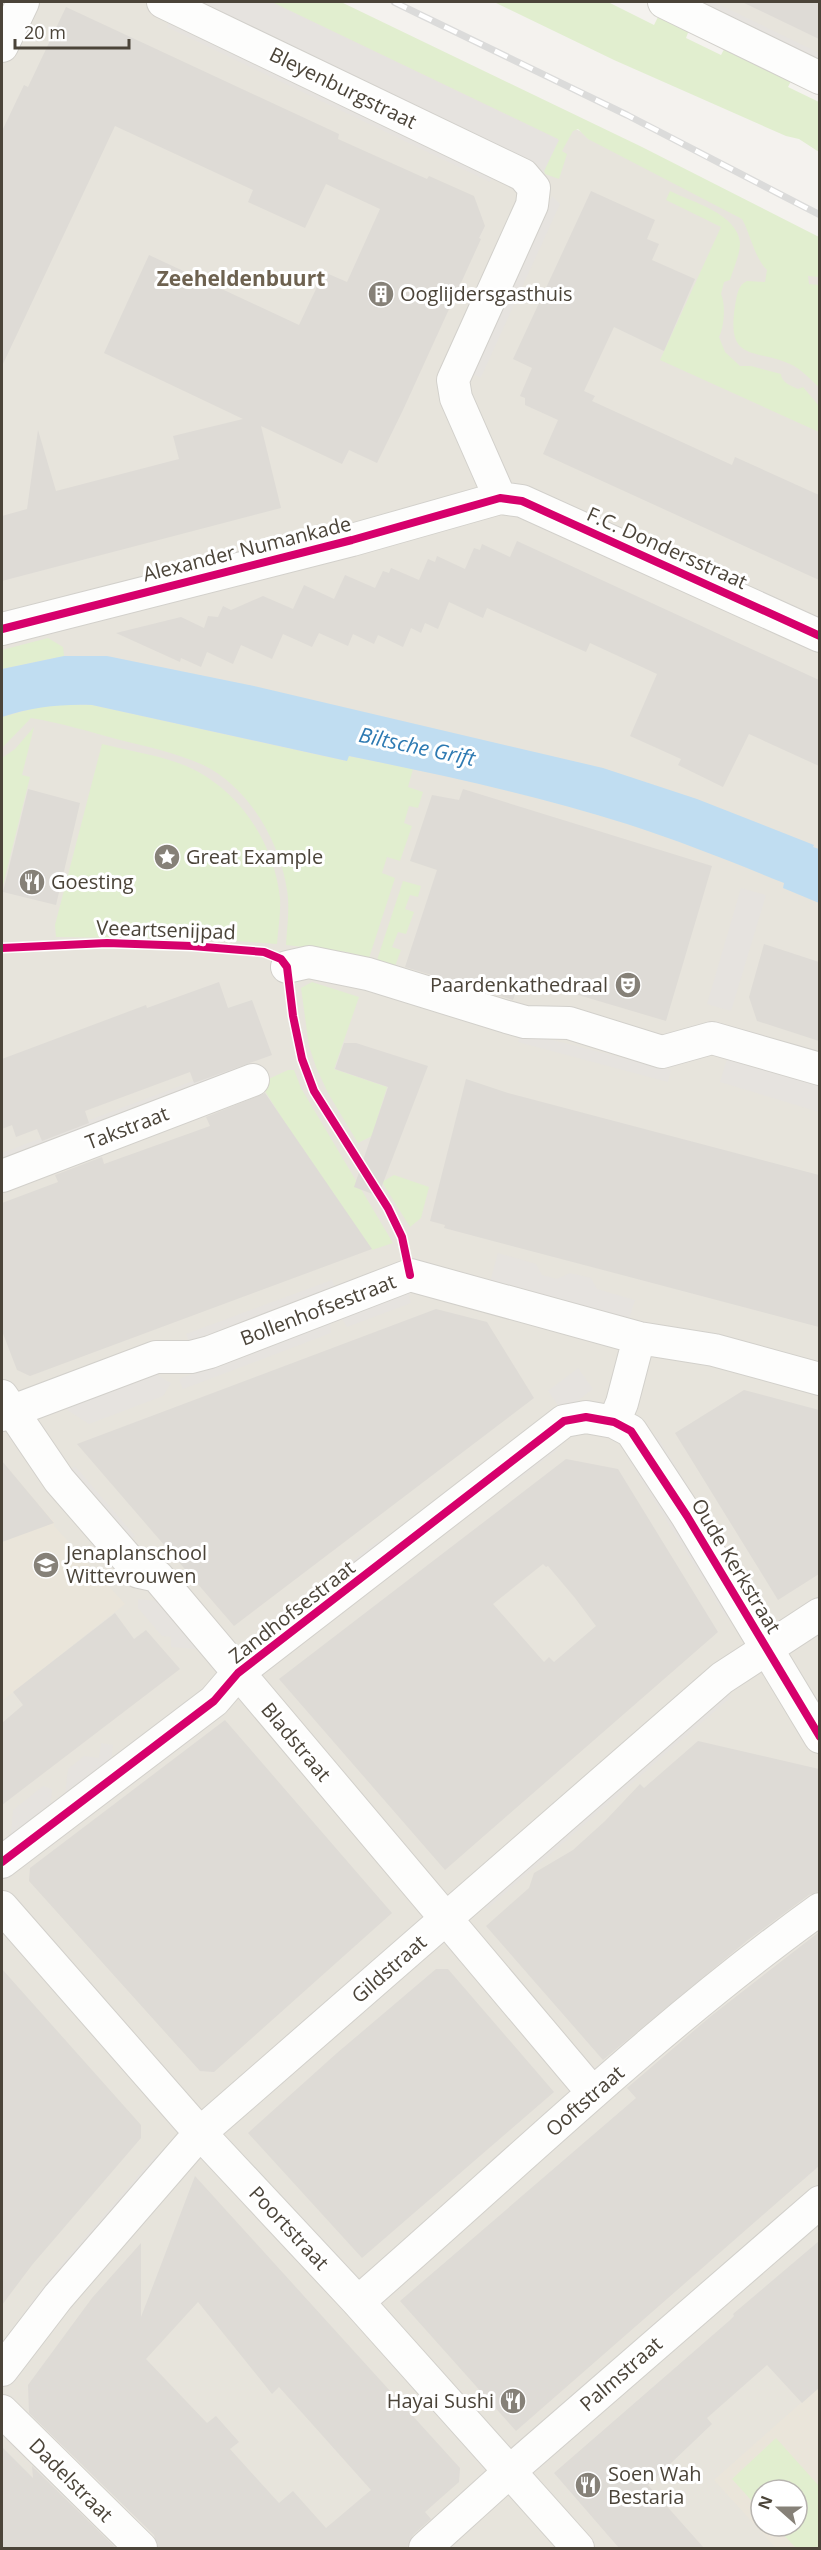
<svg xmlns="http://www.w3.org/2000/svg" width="821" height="2550" font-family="'Open Sans',sans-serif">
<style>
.residential{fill:#e7e4dc;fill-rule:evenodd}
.education{fill:#eae5da;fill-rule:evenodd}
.green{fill:#e1eecf}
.parking{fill:#e6e3df}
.water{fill:#c0ddf1}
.building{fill:#dedbd6;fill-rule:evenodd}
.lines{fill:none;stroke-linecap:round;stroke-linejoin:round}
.minor-casing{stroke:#d2d0cb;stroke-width:34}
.minor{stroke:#fdfdfc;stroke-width:32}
.rail-casing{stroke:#dbdbda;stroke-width:7}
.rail{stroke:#fff;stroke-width:4.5;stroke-dasharray:14;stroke-linecap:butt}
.cycleway-casing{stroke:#fff;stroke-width:11}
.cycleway{stroke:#d6006c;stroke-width:8}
.labels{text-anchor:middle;stroke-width:6;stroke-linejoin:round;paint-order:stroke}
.street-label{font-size:20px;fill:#4b4439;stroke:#fff}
.poi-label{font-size:20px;fill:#4b4439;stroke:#fff;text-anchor:start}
.neighbourhood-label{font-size:21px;font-weight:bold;fill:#6e6250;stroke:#fff}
.water-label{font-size:21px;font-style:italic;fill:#2e7ab2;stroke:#fff}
</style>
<rect width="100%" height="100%" fill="#f4f2ee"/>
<path class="residential" d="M2,2h299l322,149 196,104v2293h-817zM761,2490h36v36h-36z
M653,2h166v89z"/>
<path class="education" d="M9,1470l45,52v4l71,78 -123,97v-228z
M819,2387v161h-43l-62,-68zM761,2490h36v36h-36z"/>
<path class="green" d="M272,2h69l301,145 177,90v40l-11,-1 1,8 10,1v102c-9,-8 -18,-18 -29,-23 -35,-16 -64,-1 -55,-58 2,-10 2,-20 12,-25l18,1 2,-12c-13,-13 -16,-35 -25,-51l-154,-80 -10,-10 -5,2 -11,20 5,3 -8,25 -14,-5 -1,-3 14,-32z
M494,2h114l46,23 8,-16 29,16 -5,13 35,17 7,-13 66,33 -6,12 31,15v50l-20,-13 -13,-3 -172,-76z
M670,191c22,11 68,23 70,52 0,12 -7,26 -10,37l-6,2 -3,12c5,10 3,34 -2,43l6,15 15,14h11l30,8c0,8 10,12 17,15l5,-2 16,19v26l-159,-72 61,-133 -55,-27z
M48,638l15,9 1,9 -62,13v-19z
M62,704l30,1 254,56 2,-5 65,13 -5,18 15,5 -5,16 -9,-2 -5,17 8,3 -12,35 -13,-4 -5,16 13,5 -26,80 -22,-6 -61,-7c1,-18 4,-37 1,-55 -7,-48 -38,-103 -84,-125 -26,-12 -55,-18 -83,-25 -29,-8 -59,-17 -89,-22l-29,30v-31l33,-9z
M34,727l-12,48 8,2 -28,112v-131l13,-9z
M102,744c27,7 58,11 84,22 52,22 88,76 94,132 1,15 -2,31 -3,46l-67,-5 -154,-2 -1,-12z
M403,881l18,5 -3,11 -8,-2 -5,14 9,3 -8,22 -8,-2 -6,15 9,3 -6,16 -18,-6z
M312,982l47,15 -25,72 53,18 -15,49 -14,7 -30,-50 -12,-26 -7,-21 -8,-58z
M288,1070h6l7,18 92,155 -21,7 -87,-127 -25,-40z
M394,1175l35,12 -8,31 -11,9 -28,-45z
M776,2438l43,48 1,61 -3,1h-21l-21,-22h22v-36h-36v21l-29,-32z"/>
<path class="parking" d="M193,2h78l288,138 -15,31 1,3z
M689,2h25l105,51v13z
M170,17l323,157 -3,8 -323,-155z
M552,196l8,8 -79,173h-2l-9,-4z
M741,888l25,7 -35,116 -24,-7z
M521,1032l150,38 -3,12 -150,-40z
M728,1056l91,29v27l-99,-30z
M246,1061l3,8 -247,93v-9z
M498,1253l38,11 6,11 15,4 13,-6 21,5 6,11 38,11 -7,22 -139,-37z
M332,1280l3,7 -145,58 -4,-11z
M411,1292l-2,4 2,7 -64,24 -4,-7 -3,-1z
M330,1322l1,11 -148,56 -4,-10z
M578,1368l15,21 -33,25v-6l-12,-17z
M154,1373l17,10 -8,13 -74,28 -31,-20z
M657,1436l31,50 -5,3 -34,-48z
M554,1446l3,4 -50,38 -2,-4z
M634,1451l101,162 -8,5 -101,-163z
M75,1466l60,70 -7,6 -60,-70z
M704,1513l54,85 -8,6 -50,-88z
M378,1541l3,4 -48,38 -3,-5z
M138,1599l20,2 50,49 -37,-3v-10l-9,-1 -24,-28z
M725,1690l6,7 -244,212 -6,-6z
M101,1743l12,2 -2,15 -47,42 4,-33 16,-13 15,2z
M43,1786l9,3 -2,19 -40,36 3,-34z
M156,2155l6,7 -160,193v-12l47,-64z"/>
<path class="water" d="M64,656h43l147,30 349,82 94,31 117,46 -1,2 6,2v54l-36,-15 1,-5c-52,-21 -104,-42 -157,-59 -92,-29 -185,-49 -278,-68l-2,5 -255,-56c-31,-1 -60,2 -90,12v-48z"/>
<path class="building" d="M742,2h77v37z
M66,7l273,127 -1,5 89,40 2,-3 45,20 11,30 -6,12 2,1 -78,171 -26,53 -28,-13 -7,14 -81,-38 20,82 -279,73v-65l25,-7 11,-79 18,61 123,-32 -6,-23 70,-17 -139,-66 45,-98 150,70 25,-53 23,10 33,-73 -54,-25 -21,44 -57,-26 5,-12 -138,-64 -113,240v-235l22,-46 4,2z
M591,191l64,29 -8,19 12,5 -7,16 43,19 -31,72 -50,-24 -30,64 11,5 -3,5 140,64 3,-8 84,38v85l-276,-126 15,-34 -33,-15v-7l-5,-2 12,-28 -19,-9z
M517,541l302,139v86l-70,-32 -26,53 -45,-22 3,-6 -51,-23 27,-62 -67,-31 -4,9 -99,-44 -4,10 -34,-16 -11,27 -13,-6 -4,10 -10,-5 -8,19 -25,-12 -4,9 -21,-10 -5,12 -29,-13 -7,14 -29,-13 -11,25 -31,-14 -8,19 -26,-12 -6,15 -20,-9 -1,4 -64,-29 65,-16 23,11 4,-12 10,1 5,-11 8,4 32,-14 30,13 11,-24 30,14 11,-24 30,13 8,-17 6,2 2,-5 28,12 9,-21 7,3 2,-6 28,13 9,-21 6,2 2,-6 28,13z
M28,789l52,14 -24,102 -53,-13z
M463,789l249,77 -46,155 -145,-43 -8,22 -108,-33 32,-97 -27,-9 22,-66 27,5z
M764,944l55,18v79l-62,-20 -8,-24z
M219,982l9,26 24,-8 20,55 -78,28 -4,-11 -105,39 4,12 -47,18 -5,-12 -21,8 -4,-12 -10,4v-70l144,-54 1,3z
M344,1043h12l72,23 -50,130 -24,-9 34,-100 -53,-18z
M466,1079l42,14 311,82v152l-375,-99 1,-3 -15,-4z
M265,1093l107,156 -342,127 -13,-6 -15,-39v-128l56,-21 -3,-7 47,-18 2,7 106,-38 -4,-9z
M436,1309l51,13 47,76 -300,228 -157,-182z
M744,1390l75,20v164l-41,26 -103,-167z
M566,1459l52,10 100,163 -273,238 -166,-191zM543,1564l3,3 2,-1 27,32 21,28 -42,36 -5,-5 -5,5 -51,-58z
M2,1461l52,62 -52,19z
M115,1613l19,26 12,-9 34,39 -178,136v-82l21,-18 -10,-13z
M225,1720l167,193 -178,159 -14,-1 -171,-190 1,-13z
M698,1741l121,28v122l-10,4 -61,45 -145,120 -117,-134 43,-38 5,-15 39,-23 32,-29 35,-37 4,4z
M819,1932v234l-303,265 -116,-130 236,-203 -9,-10 84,-72z
M2,1969l139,156v13l-109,127 -30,40z
M436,1969h12l106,123 -192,166 -114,-125 89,-80z
M195,2176l265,292 -1,14 -34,30 6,7 -18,16 -6,13h-249l-4,-13 -125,-122 -1,-28 64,-87 49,-55v74zM198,2302l74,92 7,-7 92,103 -45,38 -33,-37 -14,12 -49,-54 9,-7 -23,-26 -9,7 -61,-64z
M819,2241v147l-17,15 -35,-38 -60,53 5,6 -64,61 56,63h-85l-65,-75 175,-152 5,-5 -1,-2z
M2,2447l31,31 -1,-12 84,82h-114z"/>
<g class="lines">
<defs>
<path id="minor" d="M163,2l360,173 11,13 -2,17 -79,175 3,18 44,100
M664,2l156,76
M2,46l21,-44
M2,629l350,-89 148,-42 22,3 298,135
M287,967l22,-5 59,12 139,43 18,5 44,1 93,29 50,-14 108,31
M2,1176l251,-96
M2,1396l57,84 80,92 18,4 436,517
M2,1415l154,-58h35l19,-5 200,-77 229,63 75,12 106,29
M614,1422l8,-19 17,-65
M2,1862l212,-161 24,-28 326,-252 22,-4 28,5 17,9 56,85 133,221
M2,1907l198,226 158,169 220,246
M358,2302c152,-132 298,-275 462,-393
M2,2370l56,-73 142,-164 522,-455 98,-64
M2,2411l139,137
M425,2548l84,-76 311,-270"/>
</defs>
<use href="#minor" class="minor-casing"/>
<use href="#minor" class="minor"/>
<defs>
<path id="rail" d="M394,2l233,113 193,100"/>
</defs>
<use href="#rail" class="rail-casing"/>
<use href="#rail" class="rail"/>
<defs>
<path id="cycleway" d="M2,629l350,-89 148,-42 22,3 298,135
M2,948l105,-5 85,3 72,6 17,7 6,8 6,49 9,43 12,32 74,117 14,29 8,38
M2,1862l212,-161 24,-28 326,-252 22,-4 28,5 17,9 56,85 133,221"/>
</defs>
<use href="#cycleway" class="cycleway-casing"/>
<use href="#cycleway" class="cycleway"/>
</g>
<defs>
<symbol id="building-disc" viewBox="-11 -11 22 22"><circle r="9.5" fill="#868178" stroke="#fff"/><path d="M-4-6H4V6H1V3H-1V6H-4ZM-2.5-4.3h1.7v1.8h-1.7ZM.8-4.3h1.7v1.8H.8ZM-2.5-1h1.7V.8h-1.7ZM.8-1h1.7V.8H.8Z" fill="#fff"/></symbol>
<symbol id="sight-disc" viewBox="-11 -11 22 22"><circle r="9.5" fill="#868178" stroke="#fff"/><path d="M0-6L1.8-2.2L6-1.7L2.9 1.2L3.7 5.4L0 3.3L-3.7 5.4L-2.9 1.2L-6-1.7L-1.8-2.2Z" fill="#fff"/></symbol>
<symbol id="restaurant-disc" viewBox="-11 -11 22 22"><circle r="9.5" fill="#868178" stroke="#fff"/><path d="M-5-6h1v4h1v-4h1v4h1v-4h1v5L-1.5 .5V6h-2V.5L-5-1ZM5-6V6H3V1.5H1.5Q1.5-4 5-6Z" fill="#fff"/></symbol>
<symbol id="theatre-disc" viewBox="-11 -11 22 22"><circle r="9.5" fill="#868178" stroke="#fff"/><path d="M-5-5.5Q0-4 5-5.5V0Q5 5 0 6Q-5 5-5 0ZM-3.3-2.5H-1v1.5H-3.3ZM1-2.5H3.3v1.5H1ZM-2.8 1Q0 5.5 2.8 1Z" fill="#fff"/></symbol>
<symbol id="school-disc" viewBox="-11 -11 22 22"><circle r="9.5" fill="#868178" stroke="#fff"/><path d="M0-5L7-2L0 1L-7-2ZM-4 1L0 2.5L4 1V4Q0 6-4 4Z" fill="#fff"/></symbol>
</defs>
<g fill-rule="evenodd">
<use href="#building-disc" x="366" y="279" width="30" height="30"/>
<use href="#sight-disc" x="152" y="842" width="30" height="30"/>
<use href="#restaurant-disc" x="17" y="867" width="30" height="30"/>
<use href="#theatre-disc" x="613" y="970" width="30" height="30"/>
<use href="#school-disc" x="31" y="1550" width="30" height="30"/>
<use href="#restaurant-disc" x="498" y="2386" width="30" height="30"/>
<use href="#restaurant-disc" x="573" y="2470" width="30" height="30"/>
</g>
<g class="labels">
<g class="street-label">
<text transform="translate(343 88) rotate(26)" y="7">Bleyenburgstraat</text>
<text transform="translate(667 548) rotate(24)" y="7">F.C. Dondersstraat</text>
<text transform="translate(247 549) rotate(-14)" y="7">Alexander Numankade</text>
<text transform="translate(166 930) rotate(2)" y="7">Veeartsenijpad</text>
<text transform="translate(127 1128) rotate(-21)" y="7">Takstraat</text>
<text transform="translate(318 1310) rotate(-21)" y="7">Bollenhofsestraat</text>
<text transform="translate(736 1566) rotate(59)" y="7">Oude Kerkstraat</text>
<text transform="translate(292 1612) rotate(-38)" y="7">Zandhofsestraat</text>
<text transform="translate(296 1742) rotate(50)" y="7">Bladstraat</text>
<text transform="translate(389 1969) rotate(-41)" y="7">Gildstraat</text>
<text transform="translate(585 2101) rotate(-41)" y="7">Ooftstraat</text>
<text transform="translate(289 2228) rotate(47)" y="7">Poortstraat</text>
<text transform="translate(621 2374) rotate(-41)" y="7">Palmstraat</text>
<text transform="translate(71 2480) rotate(45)" y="7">Dadelstraat</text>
</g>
<g class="poi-label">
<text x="400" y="301">Ooglijdersgasthuis</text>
<text x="186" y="864">Great Example</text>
<text x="51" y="889">Goesting</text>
<text x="608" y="992" text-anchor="end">Paardenkathedraal</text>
<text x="66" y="1560">Jenaplanschool<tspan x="66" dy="23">Wittevrouwen</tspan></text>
<text x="494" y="2408" text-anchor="end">Hayai Sushi</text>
<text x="608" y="2481">Soen Wah<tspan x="608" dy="23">Bestaria</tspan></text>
</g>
<g class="neighbourhood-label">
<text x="241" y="286">Zeeheldenbuurt</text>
</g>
<g class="water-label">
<text transform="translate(417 747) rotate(12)" y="7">Biltsche Grift</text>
</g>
</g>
<rect width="821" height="2550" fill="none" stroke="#4b4439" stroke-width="6"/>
<g transform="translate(779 2508) rotate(291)"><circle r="28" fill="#ffffff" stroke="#b7b4b0" stroke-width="1.5"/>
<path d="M0-4.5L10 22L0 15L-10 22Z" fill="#868178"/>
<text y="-9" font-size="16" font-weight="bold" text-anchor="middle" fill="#4b4439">N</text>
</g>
<path d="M15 39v9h114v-9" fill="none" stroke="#4b4439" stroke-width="3"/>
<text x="24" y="39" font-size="18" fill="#4b4439" stroke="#ffffff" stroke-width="4.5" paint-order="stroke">20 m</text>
</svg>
